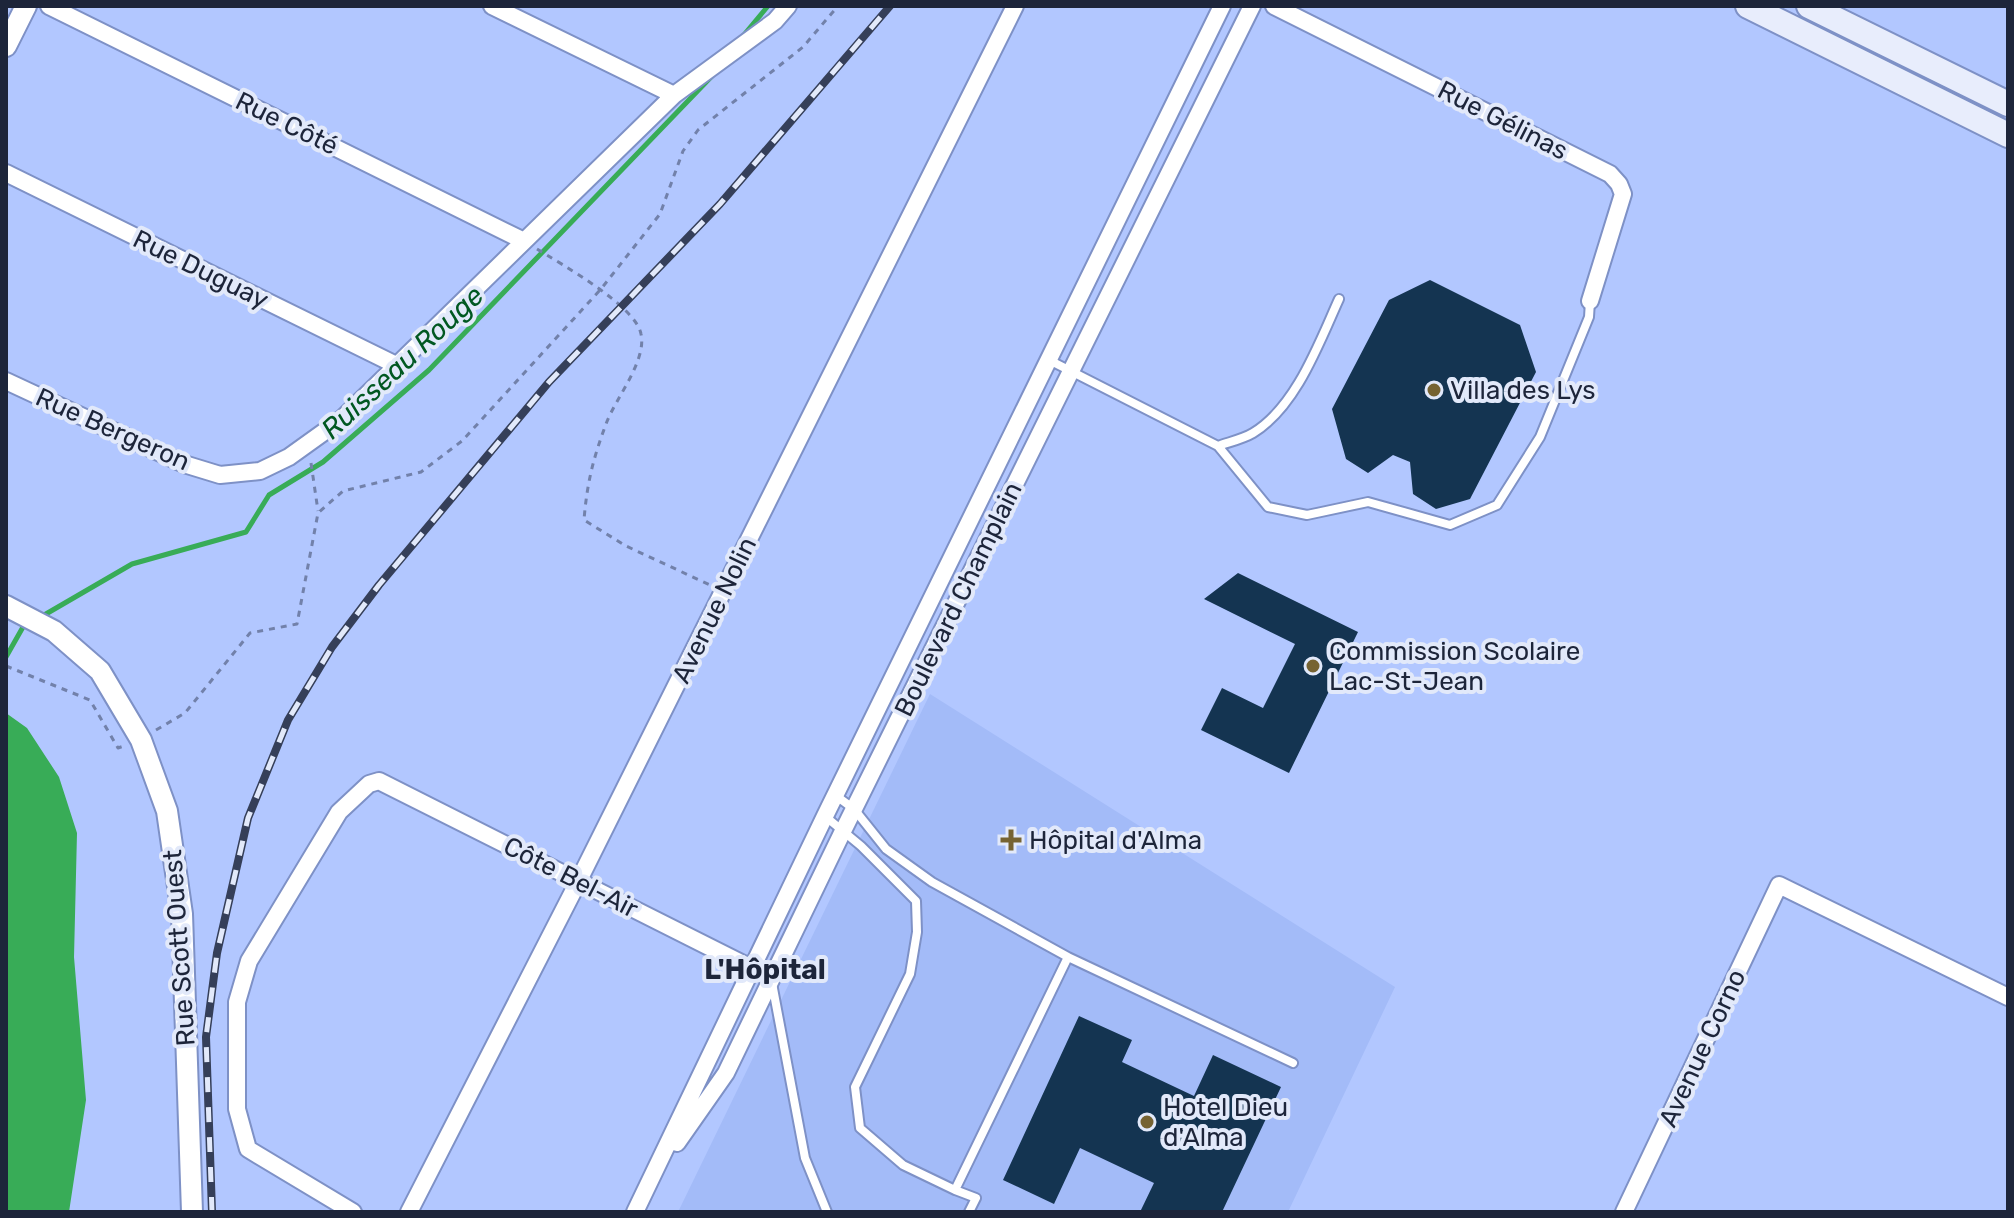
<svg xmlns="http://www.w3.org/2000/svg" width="2014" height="1218" font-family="Rubik,sans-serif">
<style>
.built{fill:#a3bbf8}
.water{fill:#38ac57}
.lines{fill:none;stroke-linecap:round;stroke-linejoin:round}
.stream{stroke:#38ac57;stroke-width:5}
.building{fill:#143451}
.service-casing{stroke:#7e91c6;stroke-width:12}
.minor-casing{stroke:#7e91c6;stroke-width:20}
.tertiary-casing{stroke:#7e91c6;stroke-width:24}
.secondary-casing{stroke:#7e91c6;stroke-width:28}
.path{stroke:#7281aa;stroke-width:3;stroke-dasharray:6 6;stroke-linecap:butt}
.service{stroke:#fff;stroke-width:8}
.minor{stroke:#fff;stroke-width:16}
.tertiary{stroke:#fff;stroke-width:20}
.secondary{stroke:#e8edfc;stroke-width:24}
.rail-casing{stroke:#353f59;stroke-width:8}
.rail{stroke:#e2e9fa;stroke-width:5;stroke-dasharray:15;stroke-linecap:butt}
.poi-dot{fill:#766332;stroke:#e2e9fa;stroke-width:3}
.labels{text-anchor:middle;stroke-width:8;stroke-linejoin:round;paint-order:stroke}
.street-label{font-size:26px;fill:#1d253a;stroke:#e2e9fa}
.poi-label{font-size:26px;fill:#1d253a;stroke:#e2e9fa;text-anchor:start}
.water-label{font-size:28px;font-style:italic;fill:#015821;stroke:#e2e9fa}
.neighbourhood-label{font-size:28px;font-weight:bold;fill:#1d253a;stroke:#e2e9fa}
</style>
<rect width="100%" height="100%" fill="#b2c7ff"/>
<path class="built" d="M930,694l465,293 -107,225h-610z"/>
<path class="water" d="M6,713l21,15 32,49 18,56 -3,124 12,143 -17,112h-63z"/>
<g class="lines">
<path class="stream" d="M743,36l25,-30
M39,618l93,-54 114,-32 23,-37 54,-33 106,-92 283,-294
M6,657l17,-30 3,-2"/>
</g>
<path class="building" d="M1430,280l90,45 16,47 -66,127 -34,10 -23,-15 -3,-32 -17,-7 -25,18 -22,-14 -14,-50 57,-109z
M1238,573l120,59 -69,141 -88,-43 21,-42 41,20 32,-64 -91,-45z
M1079,1016l53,24 -10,22 72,34 19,-41 68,32 -59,125h-82l14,-29 -74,-35 -26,56 -51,-24z"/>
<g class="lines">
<defs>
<path id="service" d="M1049,360l169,86c11,-4 25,-7 35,-13 43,-26 66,-90 86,-134
M1218,446l50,61 39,8 61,-13 82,23 47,-20 43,-68 49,-120 1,-16
M826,817l35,29 55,55 1,31 -7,42 -55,113 5,41 43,37 52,25 113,-233 -136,-75 -46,-33 -32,-40 -19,-14
M1068,957l225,106
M772,983l33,175 22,54
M955,1190l21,8 -7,14"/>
<path id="minor" d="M49,6l475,235
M492,6l182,89
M1274,6l336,168 9,10 4,10 -33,107
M6,173l390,192
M6,381l178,83 36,11 40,-4 29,-14 53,-38 332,-324 101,-74 13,-15
M677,1143l49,-70 117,-242 409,-825
M353,1212l-105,-63 -11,-40v-107l12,-41 90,-149 30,-28 10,-3 382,192
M409,1212l170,-332 436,-874
M635,1212l190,-396 397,-810
M1624,1212l155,-327 229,112"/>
<path id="tertiary" d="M6,46l20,-40
M6,606l48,25 46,40 41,69 26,71 15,103 10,298"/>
<path id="secondary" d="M1748,6l260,129
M1809,6l199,98"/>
</defs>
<use href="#service" class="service-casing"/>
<use href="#minor" class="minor-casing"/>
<use href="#tertiary" class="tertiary-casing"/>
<use href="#secondary" class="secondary-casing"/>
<path class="path" d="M537,249c24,15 99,57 104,85 6,27 -26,65 -35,90 -13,35 -19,59 -22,96l42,26 84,39
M311,463l7,48
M6,666l84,34 28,48 6,-2
M156,730l29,-17 65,-80 47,-9 21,-111 25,-22 78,-19 41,-31 139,-152 59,-75 23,-63 15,-21 105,-83 35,-41"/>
<use href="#service" class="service"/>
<use href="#minor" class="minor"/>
<use href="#tertiary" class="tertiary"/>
<use href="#secondary" class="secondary"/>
<defs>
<path id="rail" d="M212,1212l-6,-175 11,-84 31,-135 40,-98 44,-73 47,-62 170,-203 171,-178 170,-198"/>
</defs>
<use href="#rail" class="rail-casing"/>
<use href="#rail" class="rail"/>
</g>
<g class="poi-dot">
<circle cx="1434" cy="390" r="8"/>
<circle cx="1313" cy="666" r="8"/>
<path d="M1007 828h8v8h8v8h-8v8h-8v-8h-8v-8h8z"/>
<circle cx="1147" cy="1122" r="8"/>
</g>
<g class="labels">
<g class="street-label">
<text transform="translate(1503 120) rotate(27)" y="9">Rue Gélinas</text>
<text transform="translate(287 123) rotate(26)" y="9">Rue Côté</text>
<text transform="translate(201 269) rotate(26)" y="9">Rue Duguay</text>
<text transform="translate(113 429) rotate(24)" y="9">Rue Bergeron</text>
<text transform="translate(958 599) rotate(-64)" y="9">Boulevard Champlain</text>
<text transform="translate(714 610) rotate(-64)" y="9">Avenue Nolin</text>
<text transform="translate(571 877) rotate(27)" y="9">Côte Bel-Air</text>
<text transform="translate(179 948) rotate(-94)" y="9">Rue Scott Ouest</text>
<text transform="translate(1702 1048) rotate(-65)" y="9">Avenue Corno</text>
</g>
<g class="poi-label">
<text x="1450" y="399">Villa des Lys</text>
<text x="1329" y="660">Commission Scolaire<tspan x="1329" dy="30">Lac-St-Jean</tspan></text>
<text x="1029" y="849">Hôpital d'Alma</text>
<text x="1163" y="1116">Hotel Dieu<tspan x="1163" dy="30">d'Alma</tspan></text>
</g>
<g class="water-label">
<text transform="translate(402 362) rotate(-43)" y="10">Ruisseau Rouge</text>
</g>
<g class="neighbourhood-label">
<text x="765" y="979">L'Hôpital</text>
</g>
</g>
<rect width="2014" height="1218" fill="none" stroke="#1d253a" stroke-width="16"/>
</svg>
